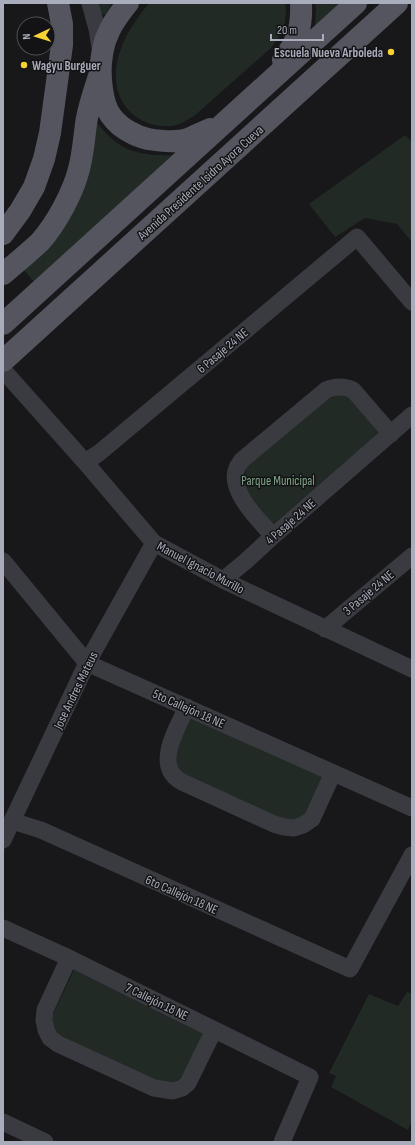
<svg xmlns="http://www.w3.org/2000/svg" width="415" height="1145" font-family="'Sofia Sans Condensed',sans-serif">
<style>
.green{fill:#212a24}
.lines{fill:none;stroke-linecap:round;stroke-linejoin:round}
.minor{stroke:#3a3b41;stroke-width:17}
.major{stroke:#54555e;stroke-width:22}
.poi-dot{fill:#f8d232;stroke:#131315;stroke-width:1.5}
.labels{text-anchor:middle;stroke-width:3;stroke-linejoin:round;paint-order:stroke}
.poi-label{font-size:13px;font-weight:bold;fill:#a9acba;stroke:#131315;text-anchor:end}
.street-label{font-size:13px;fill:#a9acba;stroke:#131315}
.park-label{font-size:13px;fill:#80a588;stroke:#131315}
</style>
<rect width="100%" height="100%" fill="#18181a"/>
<path class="green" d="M99,3h13l-7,12 -4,-1z
M149,3h136l1,5 -1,14 -4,12 -11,15 -76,67c-7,4 -14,9 -22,10 -33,3 -59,-22 -56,-55 2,-26 17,-48 33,-68z
M315,3h26l-26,24 1,-17z
M95,121c7,8 14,16 22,22 15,11 38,13 55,12l-138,127 -11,-13z
M405,135l7,7v100l-15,-18 -32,-6 -30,19 -26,-33z
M336,394l12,3 31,36 -106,91 -27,-34 -2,-12 3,-12 77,-64z
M192,717l134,59 -19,39 -24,8 -105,-51 -2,-23z
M74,970l130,62 -20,43 -12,9 -10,1 -109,-51 -1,-18z
M407,992l5,2v127l-4,9 -77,-43 5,-11 -7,-3 40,-79 29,12z"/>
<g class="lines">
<path class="minor" d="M90,3l7,26 4,24
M3,370l82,92 69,81 69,37 189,89
M85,462l14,-9 258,-216 55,65
M273,536c-13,-15 -46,-46 -36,-68 1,-3 3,-5 5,-8l84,-70c9,-4 18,-4 27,0l38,44
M3,561l84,102 325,145
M223,580l23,-19 27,-25 139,-121
M325,629l87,-73
M187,707c-8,18 -30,52 -12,70 2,2 5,4 7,5l92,42 10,3 10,1 9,-3 9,-6 21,-46
M12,821l29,9 309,139 62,-114
M3,840l84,-177 67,-120
M3,928l66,30 241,119 -28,65
M69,958l-24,52 -1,10 2,10 4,8 8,6 96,44 19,3 9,-3 6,-5 26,-53
M3,1122l42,20"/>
<path class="major" d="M128,3c-8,10 -16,20 -20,31 -3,6 -5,14 -6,21 -3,16 -1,49 10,62 8,11 23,19 36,22 12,2 28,4 40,0 7,-3 15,-7 22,-10
M283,60c15,-20 19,-32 18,-57
M3,234l17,-23 14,-24 10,-28 6,-26 12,-88v-21l-4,-21
M3,274c12,-10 25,-21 37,-32 16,-18 33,-49 39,-73 4,-15 5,-30 7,-45 2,-16 8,-32 13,-48
M3,324l353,-321
M3,361l394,-358"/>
</g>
<g class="poi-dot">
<circle cx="391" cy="52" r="4"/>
<circle cx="24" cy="65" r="4"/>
</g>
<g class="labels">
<g class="poi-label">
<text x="383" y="57">Escuela Nueva Arboleda</text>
<text x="32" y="70" text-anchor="start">Wagyu Burguer</text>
</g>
<g class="street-label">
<text transform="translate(200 182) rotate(-42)" y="5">Avenida Presidente Isidro Ayora Cueva</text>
<text transform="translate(222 350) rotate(-40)" y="5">6 Pasaje 24 NE</text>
<text transform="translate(290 521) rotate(-41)" y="5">4 Pasaje 24 NE</text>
<text transform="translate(201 567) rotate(28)" y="5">Manuel Ignacio Murillo</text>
<text transform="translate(368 592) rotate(-40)" y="5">3 Pasaje 24 NE</text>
<text transform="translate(75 690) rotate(-64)" y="5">Jose Andres Mateus</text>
<text transform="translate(189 708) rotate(24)" y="5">5to Callejón 18 NE</text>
<text transform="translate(182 894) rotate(24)" y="5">6to Callejón 18 NE</text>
<text transform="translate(157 1001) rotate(26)" y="5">7 Callejón 18 NE</text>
</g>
<g class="park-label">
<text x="278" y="485">Parque Municipal</text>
</g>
</g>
<rect width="415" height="1145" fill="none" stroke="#a9acba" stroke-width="8"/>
<g transform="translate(36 36) rotate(266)"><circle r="19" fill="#131315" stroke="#4f5057"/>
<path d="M0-3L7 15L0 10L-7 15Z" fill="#f8d232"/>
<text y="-6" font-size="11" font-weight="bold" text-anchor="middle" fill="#a9acba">N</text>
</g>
<path d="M271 34v6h52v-6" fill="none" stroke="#a9acba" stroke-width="2"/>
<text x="277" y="34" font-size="12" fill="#a9acba" stroke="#131315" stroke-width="3" paint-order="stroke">20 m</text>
</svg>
